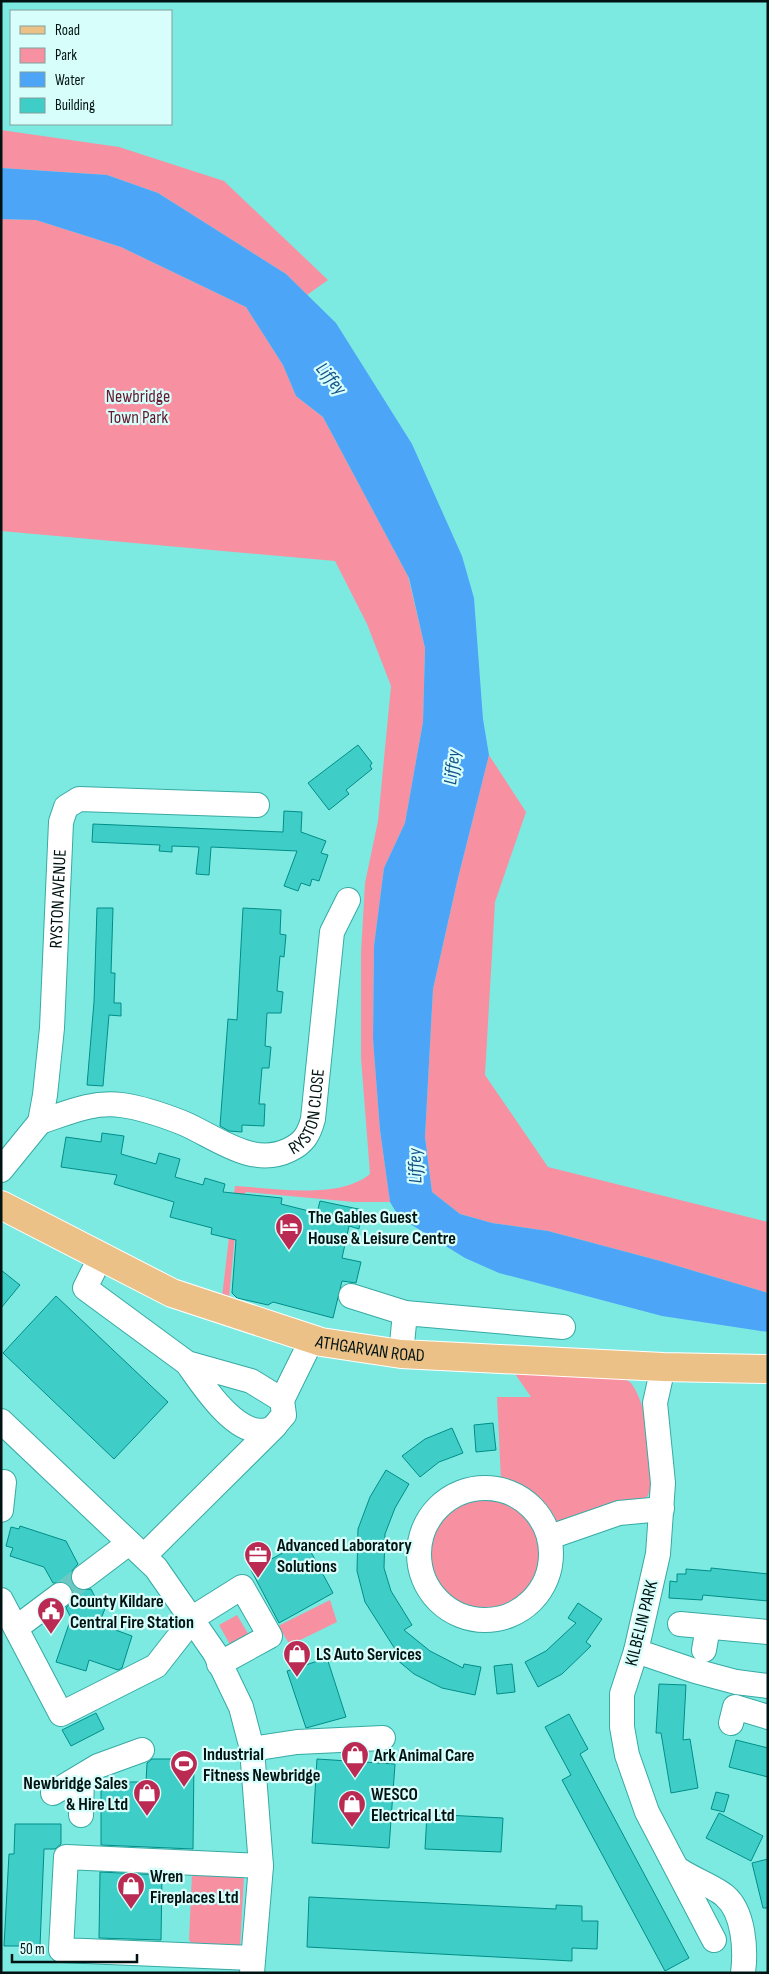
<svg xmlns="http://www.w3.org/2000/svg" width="769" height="1974" font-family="'Sofia Sans Condensed',sans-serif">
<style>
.green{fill:#f791a2}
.water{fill:#4da5f8}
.building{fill:#3fcec7;stroke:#008d88}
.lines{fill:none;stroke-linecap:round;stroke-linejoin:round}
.minor-tunnel{stroke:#6acac3;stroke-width:24;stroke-dasharray:24 12;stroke-linecap:butt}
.minor-casing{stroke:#36aaa3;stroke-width:26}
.major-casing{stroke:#fff;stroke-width:30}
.minor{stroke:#fff;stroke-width:24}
.major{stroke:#ecc187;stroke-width:28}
.labels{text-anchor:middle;stroke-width:4.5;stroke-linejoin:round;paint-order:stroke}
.park-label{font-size:18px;fill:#651a2d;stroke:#d7fefb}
.street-label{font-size:18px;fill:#001312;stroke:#d7fefb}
.poi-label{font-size:18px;font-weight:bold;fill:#001312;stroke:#d7fefb;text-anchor:start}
.water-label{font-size:19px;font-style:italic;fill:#155288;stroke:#d7fefb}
</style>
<rect width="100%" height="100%" fill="#7deae2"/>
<path class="green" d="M1,130l118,17 105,34 104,99 -21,15 -21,-21 -128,-81 -51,-18 -106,-7z
M1,219l35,1 85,27 125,60 37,58 13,31 27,21 85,159 17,72 -2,74 -18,101 -21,45 -10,78 -1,93 7,91 10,72h-36l-108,-10 -8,11 -9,95 -7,-1 13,-111c38,2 104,14 135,-12l-9,-116v-105l4,-70 13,-62 13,-135 -24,-62 -32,-63 -334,-30z
M489,755l37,57 -31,90 -10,173 63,92 220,55v71l-104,-31 -116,-31 -56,-8 -32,-9 -28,-22 -7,-55 8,-148 24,-107z
M513,1371l104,4c5,3 11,5 14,8 16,20 30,93 16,114l-78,25 -13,-1 -18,-21 -14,-12 -23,-8 -4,-83h34z
M429 1552a57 57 0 1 1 114 0a57 57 0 1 1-114 0Z
M330,1600l7,22 -47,23 -12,-19z
M237,1615l13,22 -18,11 -13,-23z
M192,1873l52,3 -4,73 -47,-4 -4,-5z"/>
<path class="water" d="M1,168l106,7 51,18 128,81 50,49 76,121 50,112 12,42 9,121 6,36 -32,127 -24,107 -8,148 7,55 28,22 32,9 56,8 116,31 104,31v39l-106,-16 -163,-43 -34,-15 -66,-41 -9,-15 -10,-72 -7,-91 1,-93 10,-78 21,-45 18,-101 2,-74 -16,-70 -86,-161 -27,-21 -13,-31 -37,-58 -125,-60 -85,-27 -35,-1z"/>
<path class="building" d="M358,745l14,18 -2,3 2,3 -26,21 3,4 -20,16 -21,-27z
M284,811l18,1 -1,20 25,9 -5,12 7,2 -9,26 -7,-2 -2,7 -9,-3 -3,8 -14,-5 13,-35 -86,-4 -2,28 -13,-1 3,-27 -27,-1v6l-13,-1 1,-6 -68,-3 1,-18 190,8z
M97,908h16l-2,65h4l-1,30h7v13l-12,-1 -6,71 -16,-1 7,-83z
M243,908l38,2 -1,24 6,1 -2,22 -4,-1 -3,35 6,1 -2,21h-14l-2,33 6,1 -2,21h-7l-3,36h6l-1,22 -22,-1v7l-13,-1 -9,-5 8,-107 9,1z
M102,1133l22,3 -3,18 35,10 3,-11 21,6 -5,18 28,8 2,-7 20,6 -2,8 59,6 -1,6 36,9 3,-12 43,9 -4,19 -10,-3 -7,32 19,4 -5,21 -14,-2 -9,37 -60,-16 -5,3 -31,-7 -5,-5 4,-53 -25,-6 1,-6 -42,-11 4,-15 -60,-18 3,-9 -56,-8 5,-30 35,5z
M1,1270l19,15 -19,23z
M56,1296l112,106 -54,57 -111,-106z
M493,1423l3,27 -20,2 -2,-27z
M452,1428l11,25 -24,9 -19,15 -18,-21 23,-17z
M386,1470l23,14 -14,24 -10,26 -1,34 7,23 21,34 -8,5 26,21 33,17 1,-4 17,3 -6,28 -33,-7 -28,-14 -24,-20 5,-5 -30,-47 -8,-31 1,-42 12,-32z
M20,1526l46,15 12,23 -7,8 2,13 6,5 12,-1 7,14 8,3 -7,18 33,12 -10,32 -4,2 -29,-10 -3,11 -30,-9 15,-44 -5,-10 6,-7 2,-8 -8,-10h-13l-9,-16 -34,-11 3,-8 -7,-2 5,-19 8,2z
M305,1541l28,52 -54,30 -28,-53z
M711,1568l57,6v27l-65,-6 -1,5 -33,-2 1,-17 7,1v-8h9v-5l25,2z
M578,1603l24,16 -16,23 5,4 -29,28 -24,13 -13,-25 21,-11 30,-28 -8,-5z
M327,1658l19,59 -40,11 -19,-57z
M512,1664l3,28 -18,2 -3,-28z
M659,1684l27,1 -3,55 7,-1 8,49 -27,5 -10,-60h-5z
M96,1713l8,16 -33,17 -9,-16z
M569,1714l19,35 -8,5 109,204 -24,13 -103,-191 9,-5 -26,-48z
M736,1740l32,8v29l-39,-10z
M152,1759h42l-1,90 -92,-4v-63h45l1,-19z
M317,1759l78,5 -6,84 -77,-5z
M716,1792l13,3 -5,17 -13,-3z
M719,1813l44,23 -12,25 -45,-23z
M427,1814l76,4 -2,34 -76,-3z
M15,1824h46v20l-6,5h-11l-4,97h-36l5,-92h5z
M768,1859v49h-5l-11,-45z
M100,1872l62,3 -1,65 -62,-2z
M309,1897l247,12v-4l26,1v15h16l-1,28 -25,-1v13l-265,-14z"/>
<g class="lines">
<path class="minor-tunnel" d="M60,1595l24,-18"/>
<defs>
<g id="minor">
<path id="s1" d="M40,1122c27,-9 53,-21 81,-17 22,3 42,10 62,18 33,14 69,45 106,27 15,-7 20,-16 24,-31l19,-187 16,-32"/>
<path id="s2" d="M1,1170l39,-48 5,-27 7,-67 9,-206 5,-15 13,-8 178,6"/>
<path d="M100,1258l-15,30 102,75 64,18 31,19 2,15c-5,5 -10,14 -17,15 -31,8 -65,-46 -80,-67"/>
<path d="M351,1296l54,17"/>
<path d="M401,1354l4,-41 158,14"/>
<path d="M663,1367l-8,36 8,80 -5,71 -22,97 -14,43v33l5,28 20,57 67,128"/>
<path d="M282,1400l30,-61"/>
<path d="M1,1421l155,147 59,85 26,54 11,42 9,117 -9,107"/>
<path d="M1,1484l3,-2 -3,28"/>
<circle cx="485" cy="1554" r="66"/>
<path d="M550,1537l69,-24 43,-4"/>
<path d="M144,1556l131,-130"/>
<path d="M84,1577l45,-34"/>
<path d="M1,1600l60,114 95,-48 36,-46"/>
<path d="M191,1619l51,-32 28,49 -51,28"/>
<path d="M680,1624l88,8"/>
<path d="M16,1628l44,-33"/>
<path d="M704,1650l4,-23"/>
<path d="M636,1651l59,20 41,11 32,4"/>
<path d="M731,1723l4,-16 33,10"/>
<path d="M252,1749l45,-7 86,-4"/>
<path d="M53,1793l45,-27 44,-16"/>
<path d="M81,1815l1,-39"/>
<path d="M678,1869c12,9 39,19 47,27 19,16 21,54 18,77"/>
<path d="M252,1958l-191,-8 5,-93 195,9"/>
</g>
<g id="major">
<path id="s3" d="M1,1205l171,88 149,49 80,12 262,13 105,2"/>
</g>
</defs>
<use href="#minor" class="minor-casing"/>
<use href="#major" class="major-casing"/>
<use href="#minor" class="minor"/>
<use href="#major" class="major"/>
</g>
<defs>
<symbol id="hotel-pin" viewBox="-11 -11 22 30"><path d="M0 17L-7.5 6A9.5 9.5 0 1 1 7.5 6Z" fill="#ba2a53" stroke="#d7fefb"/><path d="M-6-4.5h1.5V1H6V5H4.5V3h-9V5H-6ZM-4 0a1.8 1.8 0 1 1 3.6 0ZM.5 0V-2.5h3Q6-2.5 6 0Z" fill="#fff"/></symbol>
<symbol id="office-pin" viewBox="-11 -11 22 30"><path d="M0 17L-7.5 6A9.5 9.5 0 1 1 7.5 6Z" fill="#ba2a53" stroke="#d7fefb"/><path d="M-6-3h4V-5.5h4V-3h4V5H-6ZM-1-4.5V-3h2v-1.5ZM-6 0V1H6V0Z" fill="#fff"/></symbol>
<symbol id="civic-pin" viewBox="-11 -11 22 30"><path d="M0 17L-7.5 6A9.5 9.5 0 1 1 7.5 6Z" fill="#ba2a53" stroke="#d7fefb"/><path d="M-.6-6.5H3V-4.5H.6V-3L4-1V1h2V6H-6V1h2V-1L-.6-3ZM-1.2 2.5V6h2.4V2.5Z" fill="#fff"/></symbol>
<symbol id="shop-pin" viewBox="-11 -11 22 30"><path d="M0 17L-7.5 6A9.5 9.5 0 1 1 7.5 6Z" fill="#ba2a53" stroke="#d7fefb"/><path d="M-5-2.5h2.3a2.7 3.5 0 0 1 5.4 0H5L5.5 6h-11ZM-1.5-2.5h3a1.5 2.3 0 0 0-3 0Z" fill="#fff"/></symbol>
<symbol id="stadium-pin" viewBox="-11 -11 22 30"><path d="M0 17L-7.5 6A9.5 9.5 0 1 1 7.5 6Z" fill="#ba2a53" stroke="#d7fefb"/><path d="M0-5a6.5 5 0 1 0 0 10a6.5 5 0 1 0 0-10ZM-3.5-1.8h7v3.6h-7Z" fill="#fff"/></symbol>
</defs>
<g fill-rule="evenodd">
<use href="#hotel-pin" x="273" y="1211" width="32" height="43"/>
<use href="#office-pin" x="242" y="1539" width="32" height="43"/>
<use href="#civic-pin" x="35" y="1595" width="32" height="43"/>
<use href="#shop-pin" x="281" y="1638" width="32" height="43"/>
<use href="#shop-pin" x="339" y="1739" width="32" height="43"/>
<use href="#stadium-pin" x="168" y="1748" width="32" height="43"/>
<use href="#shop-pin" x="131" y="1777" width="32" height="43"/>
<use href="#shop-pin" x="336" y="1788" width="32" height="43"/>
<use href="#shop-pin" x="115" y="1870" width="32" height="43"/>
</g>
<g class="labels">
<g class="park-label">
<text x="138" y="402">Newbridge<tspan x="138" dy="21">Town Park</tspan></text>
</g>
<g class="street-label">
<text dy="6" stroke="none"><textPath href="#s2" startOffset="286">RYSTON AVENUE</textPath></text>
<text dy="6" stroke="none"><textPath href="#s1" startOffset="308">RYSTON CLOSE</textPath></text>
<text dy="6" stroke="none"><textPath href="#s3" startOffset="399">ATHGARVAN ROAD</textPath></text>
<text transform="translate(641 1623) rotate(-76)" y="6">KILBELIN PARK</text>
</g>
<g class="poi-label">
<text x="308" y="1223">The Gables Guest<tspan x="308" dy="21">House &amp; Leisure Centre</tspan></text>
<text x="277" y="1551">Advanced Laboratory<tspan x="277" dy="21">Solutions</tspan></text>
<text x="70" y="1607">County Kildare<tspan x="70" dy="21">Central Fire Station</tspan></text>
<text x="316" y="1660">LS Auto Services</text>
<text x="203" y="1760">Industrial<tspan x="203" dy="21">Fitness Newbridge</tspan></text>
<text x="374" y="1761">Ark Animal Care</text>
<text x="128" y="1789" text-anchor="end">Newbridge Sales<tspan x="128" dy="21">&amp; Hire Ltd</tspan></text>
<text x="371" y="1800">WESCO<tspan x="371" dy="21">Electrical Ltd</tspan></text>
<text x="150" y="1882">Wren<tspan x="150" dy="21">Fireplaces Ltd</tspan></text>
</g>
<g class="water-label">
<text transform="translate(332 378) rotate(50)" y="7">Liffey</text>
<text transform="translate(451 767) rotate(-84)" y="7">Liffey</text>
<text transform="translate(414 1166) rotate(-92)" y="7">Liffey</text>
</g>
</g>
<rect width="769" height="1974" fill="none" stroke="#001312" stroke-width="5"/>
<rect x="10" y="10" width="162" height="115" fill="#d7fefb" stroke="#81a09e"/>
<rect x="20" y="26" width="25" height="8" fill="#ecc187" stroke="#81a09e"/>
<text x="55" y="35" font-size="15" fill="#001312">Road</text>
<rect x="20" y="48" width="25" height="15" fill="#f791a2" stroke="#81a09e"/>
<text x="55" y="60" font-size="15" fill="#001312">Park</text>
<rect x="20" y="72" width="25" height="15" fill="#4da5f8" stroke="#81a09e"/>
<text x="55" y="85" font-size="15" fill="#001312">Water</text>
<rect x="20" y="98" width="25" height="15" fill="#3fcec7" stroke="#81a09e"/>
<text x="55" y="110" font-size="15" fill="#001312">Building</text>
<path d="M12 1954v8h125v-8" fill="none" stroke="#001312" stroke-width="2.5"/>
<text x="20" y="1954" font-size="15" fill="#001312" stroke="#d7fefb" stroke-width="4" paint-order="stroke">50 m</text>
</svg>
